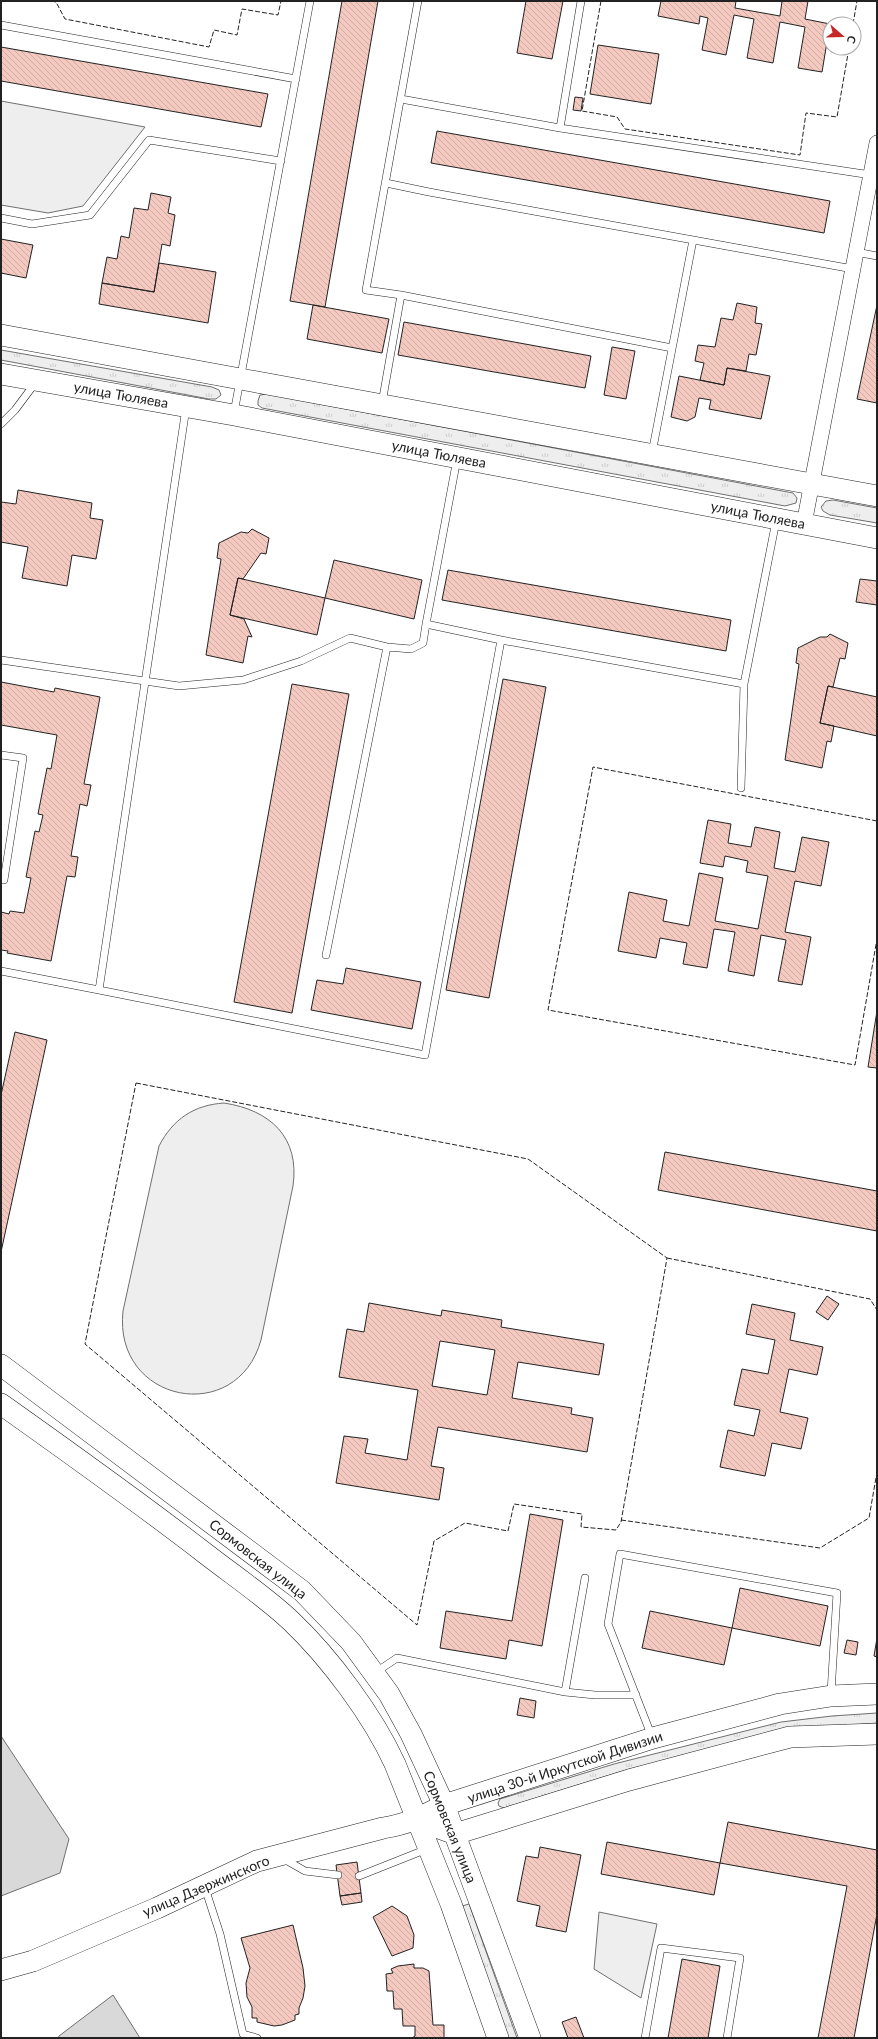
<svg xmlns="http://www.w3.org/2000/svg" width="878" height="2039" font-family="Lato,sans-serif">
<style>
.grass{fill:url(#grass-tufts);stroke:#6f6f6f}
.park{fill:#eee;stroke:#6f6f6f}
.water{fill:#d9d9d9;stroke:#6f6f6f}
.building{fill:url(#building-back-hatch);stroke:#222;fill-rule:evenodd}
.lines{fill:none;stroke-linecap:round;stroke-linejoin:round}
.lane-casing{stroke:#222;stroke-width:8}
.street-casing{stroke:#222;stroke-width:16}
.secondary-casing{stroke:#222;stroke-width:22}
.lane{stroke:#fff;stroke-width:7}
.street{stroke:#fff;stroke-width:15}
.secondary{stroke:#fff;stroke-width:21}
.fence{stroke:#222;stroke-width:1;stroke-dasharray:5 2;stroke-linecap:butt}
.labels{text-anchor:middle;stroke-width:3;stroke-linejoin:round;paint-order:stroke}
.street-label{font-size:14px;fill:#222;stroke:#fff}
</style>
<defs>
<pattern id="grass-tufts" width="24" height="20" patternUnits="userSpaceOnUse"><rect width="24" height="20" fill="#eee"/><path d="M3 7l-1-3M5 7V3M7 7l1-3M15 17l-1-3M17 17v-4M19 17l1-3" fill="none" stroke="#ccc"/></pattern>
<pattern id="building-back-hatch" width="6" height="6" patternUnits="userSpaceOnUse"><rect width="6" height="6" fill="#f3c9c0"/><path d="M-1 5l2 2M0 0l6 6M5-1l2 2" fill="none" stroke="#d0aca5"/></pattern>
</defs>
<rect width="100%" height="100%" fill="#fff"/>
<path class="grass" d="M1,350l211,37 7,3 2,5 -5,4h-7l-208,-39z
M267,394l526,99 4,5 -1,5 -11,3 -523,-98 -4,-3v-4l2,-6z
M833,500l44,8v15l-47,-8 -7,-4 -2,-4 5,-6z
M877,1713v10l-96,8 -158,40 -119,37 -5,-2 -1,-3 2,-4 114,-35 167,-42 51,-6z
M469,1904l48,134h-9l-46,-132z"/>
<path class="park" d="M1,101l144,26 -62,79 -35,7 -47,-8z
M224,1103c46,7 76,34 69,83l-32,154c-24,87 -148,63 -138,-29l36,-165c14,-27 35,-41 65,-43z
M599,1912l58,12 -16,74 -47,-29z"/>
<path class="water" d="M1,1736l68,103 -9,34 -59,23z
M113,1995l27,43h-82l1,-2z"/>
<path class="building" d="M342,1h36l-53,306 -35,-6z
M526,1h37l-11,58 -35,-6z
M661,1h75l-1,7 45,8 2,-15h26l-3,18 25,5 -8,48 -24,-4 7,-41 -25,-5 -7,41 -26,-5 7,-39 -20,-4 -8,40 -24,-5 6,-32 -8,-2 -1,8 -41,-8z
M598,45l61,9 -8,50 -61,-10z
M1,47l267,47 -7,33 -260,-46z
M575,97l8,1 -2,13 -8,-1z
M437,131l393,70 -6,32 -393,-70z
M151,193l20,4 -3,16 7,2 -5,31 -8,-2 -8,48 -52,-9 5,-26 10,2 4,-23 8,2 5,-30 14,2z
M1,239l32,6 -7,33 -25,-5z
M159,263l57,9 -8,51 -109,-19 3,-21 52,9z
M737,303l20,4 -2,16 7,1 -6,31 -7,-1 -3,17 -19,-3 -3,17 -24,-5 4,-17 -9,-2 3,-16 17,2 6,-29 12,2z
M313,305l76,14 -7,34 -75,-14z
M877,305v98l-20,-4z
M404,322l187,34 -6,32 -187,-33z
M612,347l23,4 -9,48 -22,-4z
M727,368l43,8 -9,43 -52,-10 2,-9 -12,-2 -4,19 -8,4 -16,-4 8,-41 45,9z
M18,490l74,13 -2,15 13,2 -7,39 -24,-4 -5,31 -45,-8 6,-31 -27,-5v-40l15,2z
M252,529l17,9 -3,16 -5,-1 -18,26 -5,-1 -8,37 14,4 8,18 -4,-1 -5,27 -37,-8 15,-96 -4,-1 2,-15 22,-11 7,1z
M334,560l88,20 -8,39 -89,-21z
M448,570l283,50 -5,31 -284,-51z
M238,578l87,20 -8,37 -87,-20z
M860,579l17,2v24l-21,-3z
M830,634l18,9 -3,16 -5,-1 -7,29 -5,-1 -8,37 14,3 -3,16 -4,-1 -5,27 -37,-8 14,-96 -3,-1 2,-15 22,-11h7z
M503,679l43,8 -57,311 -43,-8z
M1,682l53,10 1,-4 45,9 -16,87 7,1 -4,21 -7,-2 -9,52 7,1 -3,20 -8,-1 -16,85 -44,-8 1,-2 -7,-1v-38l8,2 1,-3 14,2 7,-35 -5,-1 9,-46 4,1 4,-17 -5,-1 9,-46 4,1 6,-34 -56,-10z
M292,684l57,10 -57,319 -58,-11z
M828,686l49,11v39l-57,-13z
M708,820l23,4 -3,19 23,4 4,-20 25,5 -6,36 21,4 7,-35 27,5 -8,44 -26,-5 -10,51 26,5 -9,48 -24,-4 8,-41 -25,-5 -7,41 -26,-5 7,-39 -21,-3 -7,39 -24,-4 4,-21 -27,-5 -4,20 -38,-7 11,-59 38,8 -4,21 26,5 10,-53 24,5 -8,43 43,8 10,-53 -22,-4 2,-11 -23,-5 -2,11 -23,-4z
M346,968l75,14 -9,47 -101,-19 6,-30 26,4z
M877,1011v57l-9,-1z
M15,1032l32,8 -46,212v-157z
M665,1152l212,39v40l-219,-41z
M827,1296l12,8 -11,16 -12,-8z
M369,1303l72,13 1,-6 60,10 -1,7 103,17 -5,31 -81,-13 -6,36 60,10 -1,6 22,4 -6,34 -149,-25 -7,39 13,2 -5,32 -103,-17 8,-47 24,3 -3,14 42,7 11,-70 -79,-13 8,-48 17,3zM440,1341l55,9 -8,45 -55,-9z
M752,1304l43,9 -5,27 33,7 -6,28 -28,-6 -9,43 28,6 -7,31 -29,-6 -7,33 -45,-9 8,-37 26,6 6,-26 -26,-5 8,-36 26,5 7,-34 -29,-6z
M530,1514l33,6 -21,126 -33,-6 -3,19 -66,-11 6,-37 66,10z
M740,1588l88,18 -8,40 -88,-18z
M650,1611l82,17 -8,37 -82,-17z
M877,1638v19l-3,-1z
M847,1640l11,2 -2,13 -12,-2z
M520,1698l16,3 -2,17 -17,-3z
M728,1822l149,28v64l-23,124h-36l29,-152 -127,-23z
M607,1842l113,21 -6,32 -113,-21z
M540,1847l41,8 -15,77 -30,-6 4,-20 -23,-5 9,-45 12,2z
M357,1862l4,31 -21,3 -4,-31z
M361,1893l1,9 -20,3 -2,-9z
M392,1906l15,10 7,19 -1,13 -21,8 -19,-39z
M293,1925l10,43 2,18 -2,12 -4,10v6l-4,1v5l-13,5 -8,1 -17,-4v-4h-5v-11l-5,-10 -1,-14 4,-15 -9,-30z
M682,1959l38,7 -12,72h-40z
M414,1964v4h9l6,3 4,54h11v13h-32l3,-2v-10h-12l-1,-17h-8l-1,-18h-6l-1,-17 7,-1 -2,-4 7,-3z
M576,2017l8,21h-16l-6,-16z"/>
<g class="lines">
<defs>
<path id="lane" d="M1,25l295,54
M401,99l159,29 311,47
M560,128l21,-127
M386,183l43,9 424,77
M1,218l31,6 58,-9 59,-75 132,21
M856,252l21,4
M401,295l-35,-5 52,-289
M382,403l19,-108 271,53
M234,413l76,-412
M1,424l14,-14 21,-28
M652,453l41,-213
M426,624l31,-165
M1,660l178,26 64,-6 58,-19 49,-23 37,9 24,2 12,-6 3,-19 75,16 243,44
M1,755l22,3 -19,122h-3
M741,788l3,-104 32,-163
M326,955l61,-308
M1,971l98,19 87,-582
M99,990l326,65 76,-415
M376,1672l21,-14 168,34 30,3h41
M565,1692l20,-114
M652,1737l-44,-113 12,-70 217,39 -6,100
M284,1859l21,12 33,4
M359,1876l68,-27
M205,1888l15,46 23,100 14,4
M645,2038l16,-90 79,10 -13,80"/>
<path id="street" d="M804,524l73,-381"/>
<path id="secondary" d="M1,335l876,161
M1,374l233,41 643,123
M1,1365l301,226 49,51 38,52 22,40 33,71 86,233
M1,1404c69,49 138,98 205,150 27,21 61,44 85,67 39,37 82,95 104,143l56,140 47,134
M417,1820l38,14 174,-54 161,-43 87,-3
M1,1970l32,-9 124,-53 100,-47 126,-33c25,-4 39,-11 61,-23l209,-67 127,-34 51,-8 46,-2"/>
</defs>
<use href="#lane" class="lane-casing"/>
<use href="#street" class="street-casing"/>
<use href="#secondary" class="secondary-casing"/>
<use href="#lane" class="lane"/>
<use href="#street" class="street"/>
<use href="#secondary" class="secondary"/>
<path class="fence" d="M51,1l5,1 9,17 144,28 5,-17 23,5 5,-26 36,6 3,-14
M601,1l-19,110 35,6 8,12 175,26 6,-42 31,4 12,-69
M853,24l4,-23
M877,821l-284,-54 -45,243 307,55 22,-126
M136,1083l392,76 139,99 -46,264 -5,8 -35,-3 1,-13 -68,-10 -6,27 -43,-8 -31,18 -17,84 -332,-281z
M667,1258l203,41 7,11
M621,1520l199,28 49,-30 8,-46"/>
</g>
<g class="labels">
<g class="street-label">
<text transform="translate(121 395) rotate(10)" y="5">улица Тюляева</text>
<text transform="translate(439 454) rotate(11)" y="5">улица Тюляева</text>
<text transform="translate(758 515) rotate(11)" y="5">улица Тюляева</text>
<text transform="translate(258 1559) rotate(38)" y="5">Сормовская улица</text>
<text transform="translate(565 1767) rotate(-18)" y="5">улица 30-й Иркутской Дивизии</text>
<text transform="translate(450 1827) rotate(68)" y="5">Сормовская улица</text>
<text transform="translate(206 1886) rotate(-23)" y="5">улица Дзержинского</text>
</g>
</g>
<rect width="878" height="2039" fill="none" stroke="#222222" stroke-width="4"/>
<g transform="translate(842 36) rotate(110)"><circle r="19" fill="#ffffff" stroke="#a7a7a7"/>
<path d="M0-3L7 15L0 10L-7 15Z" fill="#c62828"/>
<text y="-6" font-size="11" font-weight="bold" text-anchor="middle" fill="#222222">С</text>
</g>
</svg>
